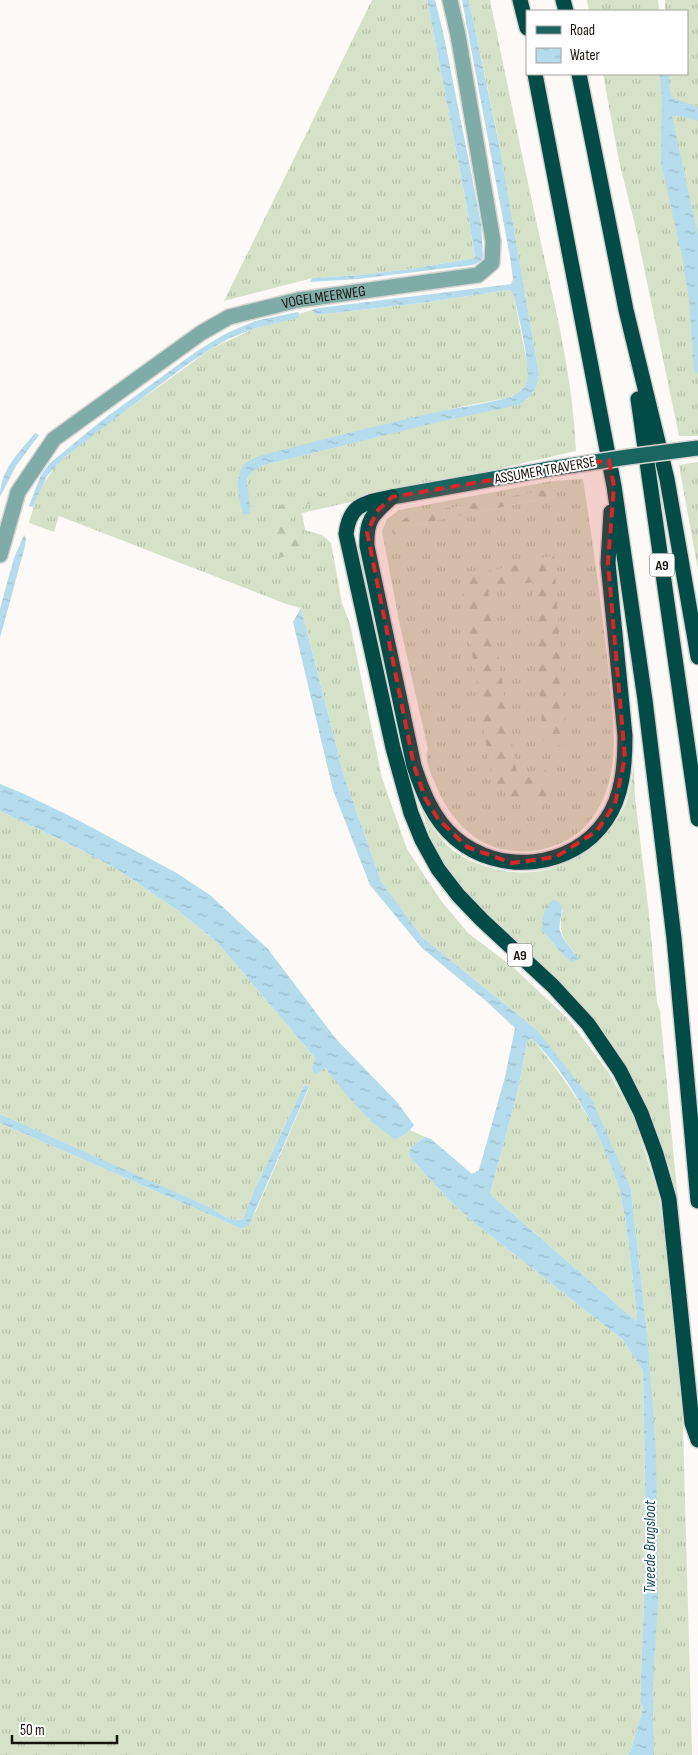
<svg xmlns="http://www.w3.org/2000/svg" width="698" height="1755" font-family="'Sofia Sans Condensed',sans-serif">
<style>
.grass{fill:url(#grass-tufts);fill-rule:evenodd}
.forest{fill:url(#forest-firs)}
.water{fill:url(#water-ripples);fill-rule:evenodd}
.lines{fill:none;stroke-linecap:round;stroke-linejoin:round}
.minor-casing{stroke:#d8d4d1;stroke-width:18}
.major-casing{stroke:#d8d4d1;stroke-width:18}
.highway-casing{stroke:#d8d4d1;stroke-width:18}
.minor{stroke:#7faca7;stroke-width:15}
.major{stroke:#196661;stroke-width:15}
.highway{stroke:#034b47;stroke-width:15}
.major-bridge-casing{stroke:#d8d4d1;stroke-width:18;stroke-linecap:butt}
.major-bridge{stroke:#196661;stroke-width:15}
.marked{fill:#d62828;fill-opacity:0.2;stroke:#d62828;stroke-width:4;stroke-dasharray:10 6;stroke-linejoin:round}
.labels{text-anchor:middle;stroke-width:4;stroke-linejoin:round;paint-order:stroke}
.shield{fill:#fff;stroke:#5e5a56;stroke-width:1}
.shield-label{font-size:14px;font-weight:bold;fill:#19130e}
.street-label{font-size:15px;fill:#19130e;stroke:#fff}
.water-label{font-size:16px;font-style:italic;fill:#184b5d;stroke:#fff}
</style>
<defs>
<pattern id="grass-tufts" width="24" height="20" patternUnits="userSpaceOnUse" patternTransform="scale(1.25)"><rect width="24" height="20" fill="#d5e2c8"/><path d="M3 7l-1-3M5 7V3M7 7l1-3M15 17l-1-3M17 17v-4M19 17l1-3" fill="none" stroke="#b6c1ab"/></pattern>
<pattern id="forest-firs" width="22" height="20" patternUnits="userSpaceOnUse" patternTransform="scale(1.25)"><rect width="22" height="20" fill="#d5e2c8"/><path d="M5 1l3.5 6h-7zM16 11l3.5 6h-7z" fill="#b6c1ab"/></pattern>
<pattern id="water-ripples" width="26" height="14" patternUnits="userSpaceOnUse" patternTransform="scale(1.25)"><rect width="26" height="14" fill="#b5dcec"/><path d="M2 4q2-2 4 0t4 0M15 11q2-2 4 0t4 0" fill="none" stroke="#9bbcc9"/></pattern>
</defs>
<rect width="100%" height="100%" fill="#fcf9f6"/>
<path class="grass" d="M372,0h55l39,202 9,56 -58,10 -56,7 -49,3 -88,23z
M469,0h21c16,78 32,156 49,234 16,72 34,144 37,217l-274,62 3,17 17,5 9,8 11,60 8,21 32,154 25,71 35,53 26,31 45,34 55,52 41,54 25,45 25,78 10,69 14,161 9,329h-38l-7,-422 -16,-144 -94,-159 -115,-93 -41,-56 -37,-105 -43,-168 -15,-4 -227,-88 -5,16 -25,-9c10,-40 23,-56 54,-81l129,-94 44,-20 41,-10 2,-4 13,-4 2,4h11l96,-11 88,-13 4,2 16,81 -2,11 -10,10 -10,4 -43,8 -184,45 -23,7 -16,10 7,25 -1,-14 7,-9 10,-5 262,-65c8,-8 12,-15 13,-26l-41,-236z
M587,0h71l1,11h-70z
M665,0h33v436h-19l-43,-207 -17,-68 -16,-87h84v-63h-22z
M698,462v108l-19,-105z
M583,479c10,65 19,130 26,195 3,32 8,66 2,99 -3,16 -9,32 -19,45 -25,35 -80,44 -116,20 -20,-14 -33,-34 -42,-57 -4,-9 -10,-23 -6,-32l-28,-123 -18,-95 5,-12 12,-9 153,-29zM556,488l-1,8 -151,31z
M634,764l1,33 14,117 8,88 3,9 19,201 -8,-40 -19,-54 -12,-25 -28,-50 -24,-30 -114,-109 -21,-26 -19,-31 -15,-44c8,15 16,31 30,44 9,8 21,14 33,18 51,20 111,-2 138,-50 9,-15 11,-33 14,-51zM563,909c-5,22 -2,27 12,44l-11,3 -22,-26z
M0,811l82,39 38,21 57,39 40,32 98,116 2,17 7,-7 76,70 10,-8 15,7 -14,10 -3,8 42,46 27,24 146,115 20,31 3,172 -6,159 3,6 -13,45 -3,2h-627v-632l242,106 14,-18 53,-123 -5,-3 -51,108 -10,26c-12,4 -24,-6 -35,-12l-208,-93z
M531,1037c38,46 71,94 88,151 3,10 4,21 6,30 5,33 8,66 12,99l-1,4 -146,-127 28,-104 9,-48z"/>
<path class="forest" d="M556,488v8l-151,31 -6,8 -6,1 3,-12 15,-9z
M324,494l-30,19 -7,14 33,17 -40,14 -8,-27 1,-18 13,-12z
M554,555l12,192 -23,-6 -11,-159 -44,10 30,189 28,-11 10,26 -39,7 -25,-23 -32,-202z"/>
<path class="water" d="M427,0h8l8,32 28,140 10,52 2,33c-4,8 -11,8 -19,9l-106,13 -48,3 2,-4 49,-3 56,-7 58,-10 -9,-56z
M462,0h7l32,154 38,220c-1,15 -8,24 -21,31l-75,16 -179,44 -10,5 -7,9 3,30v4l-6,2c-5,-11 -9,-37 -2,-48 7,-11 35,-15 48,-19 49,-13 98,-25 147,-36 23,-5 48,-8 70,-14 8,-2 14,-7 19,-13 7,-11 -9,-77 -13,-92l-4,-3 -88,13 -96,11h-11l-2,-4 7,-2 192,-24 2,-5 -3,-22z
M660,74h9v11l3,13 26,9v14l-16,-5h-10l26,120v138l-4,-3 -5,-71 -7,-44 -21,-93 1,-63z
M298,312l1,2 -1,4 -42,10 -26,10 -18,10 -27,18 -119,90 -19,20 -14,31 -4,-1 11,-29 9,-13 52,-43 96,-70 28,-17 30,-13z
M35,433l4,2 -23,31 -16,31c0,-27 18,-43 35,-64z
M24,535l2,3 -1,8 -25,92v-29l14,-51z
M301,608l43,168 37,105 41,56 115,93 55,70 39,89 16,144 9,117 2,150 -5,85 1,70h-27l3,-2 13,-45 -3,-6 6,-159 -3,-172 -20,-31 -146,-115 -27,-24 -42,-46 3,-8 14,-10 6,2 41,35 7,-4 26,-93 10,-49 -29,-27 -64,-53 -52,-63 -37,-95 -40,-168zM531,1038c38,36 72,100 88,150 3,10 4,21 6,30 5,33 8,66 12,99l-1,4 -146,-127 28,-104 9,-48z
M0,784l22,9 52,25 101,54 35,23 58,54 68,90 61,63 17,23c-5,7 -12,13 -20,14l-21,-16 -22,-23 -26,-32 -9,7 -4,-6 3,-11 -98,-116 -40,-32 -57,-39 -38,-21 -82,-39z
M553,900c17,4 4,19 7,31 3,10 13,18 18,28l-6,3 -8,-6 -22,-26c1,-11 1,-24 11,-30z
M304,1085l5,2 -60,138 -7,4 -242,-106v-9l209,93c10,6 22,16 34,12l10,-26z"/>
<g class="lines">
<defs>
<g id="minor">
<path id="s1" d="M0,555l18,-63 36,-53 147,-106 28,-16 69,-17 180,-25 14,-12 1,-22 -35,-206 -8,-35"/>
</g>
<path id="major" d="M392,497l157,-28"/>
<path id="highway" d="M520,0l7,28
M563,0l3,11
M535,74l79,412 31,214 29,238 24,263
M579,74l47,236 41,169 31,178
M638,399l60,420
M392,497c-26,6 -42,5 -46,37l47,214 18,65 11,27 16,29 20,26 24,25 71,66 35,38 32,47 21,42 15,41 13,45 23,224 6,17
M391,498c-19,17 -25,22 -24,48l47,220c9,27 19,53 41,72 44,38 118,31 151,-18 17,-24 19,-56 19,-84l-17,-173 3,-51"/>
</defs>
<use href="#minor" class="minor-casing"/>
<use href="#major" class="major-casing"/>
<use href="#highway" class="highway-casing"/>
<use href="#minor" class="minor"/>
<use href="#major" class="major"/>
<use href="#highway" class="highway"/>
<defs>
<path id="major-bridge" d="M549,469l79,-12 70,-9"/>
</defs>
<use href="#major-bridge" class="major-bridge-casing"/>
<use href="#major-bridge" class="major-bridge"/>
</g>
<path class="marked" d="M609,460l5,26 -6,77 17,195 -10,46 -18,27 -41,26 -44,6 -45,-16 -29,-28 -13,-21 -11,-32 -47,-234 11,-22 14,-13z"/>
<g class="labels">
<g class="shield">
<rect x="649.5" y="553.5" width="25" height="23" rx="4"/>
<rect x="507.5" y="943.5" width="25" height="23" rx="4"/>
</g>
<g class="shield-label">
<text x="662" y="570">A9</text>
<text x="520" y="960">A9</text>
</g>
<g class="street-label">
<text dy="5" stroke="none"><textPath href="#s1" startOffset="440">VOGELMEERWEG</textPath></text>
<text transform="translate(545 470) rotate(-10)" y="5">ASSUMER TRAVERSE</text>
</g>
<g class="water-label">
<text transform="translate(649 1547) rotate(-90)" y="6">Tweede Brugsloot</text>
</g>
</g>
<rect x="526" y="10" width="162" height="65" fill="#ffffff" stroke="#a3a19f"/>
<rect x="536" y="26" width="25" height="8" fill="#196661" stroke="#a3a19f"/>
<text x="570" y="35" font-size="15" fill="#19130e">Road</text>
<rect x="536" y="48" width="25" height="15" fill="url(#water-ripples)" stroke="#a3a19f"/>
<text x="570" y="60" font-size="15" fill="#19130e">Water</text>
<path d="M12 1735v8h105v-8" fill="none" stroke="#19130e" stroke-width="2.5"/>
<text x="20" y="1735" font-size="15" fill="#19130e" stroke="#ffffff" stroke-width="4" paint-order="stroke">50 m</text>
</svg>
